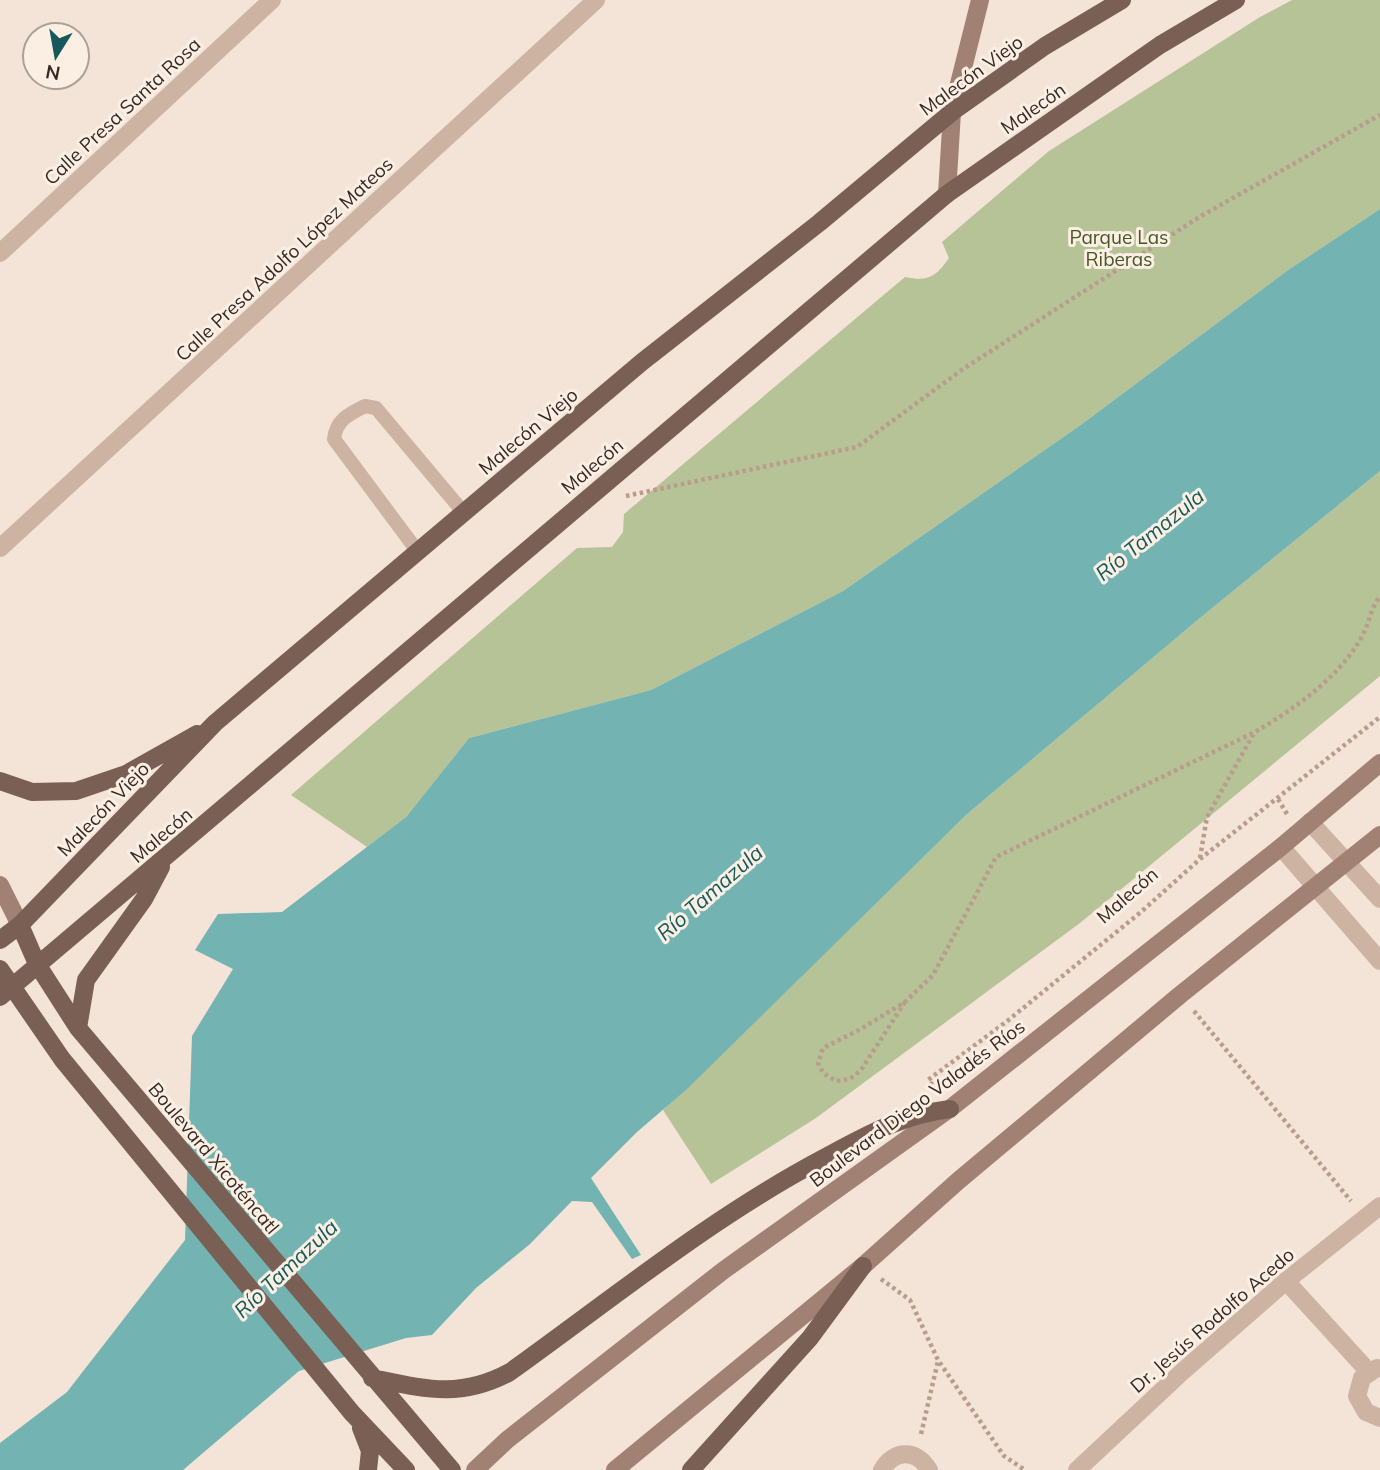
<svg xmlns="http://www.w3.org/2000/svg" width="1380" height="1470" font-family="Mulish,sans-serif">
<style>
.green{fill:#b6c396}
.water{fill:#73b3b2}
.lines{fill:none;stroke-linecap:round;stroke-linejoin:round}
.path{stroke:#b89d8c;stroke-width:4.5;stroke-dasharray:3.5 3.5;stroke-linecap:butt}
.lane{stroke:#ccb3a2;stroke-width:14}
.street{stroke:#ccb3a2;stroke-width:18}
.secondary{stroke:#a08173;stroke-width:18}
.primary{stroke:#795f54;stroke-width:18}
.labels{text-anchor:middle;stroke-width:6;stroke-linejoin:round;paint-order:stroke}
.street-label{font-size:19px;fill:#362925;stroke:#fbefe3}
.park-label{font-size:19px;fill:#475627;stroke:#fbefe3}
.water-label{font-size:21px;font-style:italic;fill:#17595b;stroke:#fbefe3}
</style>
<rect width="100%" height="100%" fill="#f3e4d7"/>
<path class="green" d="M1292,0h88v209l-92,61 -206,154 -239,167 -192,99 -182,48 -63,79 -39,30 -76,-52 286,-247 35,-1 11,-15 1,-18 281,-237c23,5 31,0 44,-19l-7,-16 107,-91 211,-134z
M1380,471v205l-300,247 -264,195 -105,66 -48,-74 303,-295 234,-197z"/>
<path class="water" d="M1380,209v262l-180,147 -234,197 -279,274 -50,43 -46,46 50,77 -9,4 -40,-57 -20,-1 -42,43 -54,44 -44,47 -26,3 -107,33 -116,99h-183v-27l67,-51 118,-152 7,-204 41,-67 -38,-19 23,-36 64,-2 124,-95 63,-79 182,-48 192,-99 239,-167 206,-154z"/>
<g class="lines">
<path class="path" d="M626,496l231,-49 106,-78 238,-153 179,-101
M1278,799l9,15
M1200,858l7,-41 47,-84
M905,1002l-44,68 -11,9 -14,2 -13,-8 -5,-10 5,-15 38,-19 44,-27 28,-27 63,-118 259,-125c39,-23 81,-52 105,-92 9,-14 10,-31 20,-44
M1194,1011l157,190
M937,1090l-9,-10 78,-58 135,-110 59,-53 180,-142
M881,1279l29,21 28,60 66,96 21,14
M921,1434l17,-73"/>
<path class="lane" d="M418,552l-84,-113c2,-19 15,-25 31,-33l11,2 88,105"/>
<path class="street" d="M0,253l272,-253
M0,548l596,-548
M1310,822l70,77
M1281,847l99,114
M1286,1281l83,91
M1377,1368l-15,10 -5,18 9,16 14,6
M882,1470c12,-21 35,-21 47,0
M1077,1470l106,-99 103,-90 94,-75"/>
<path class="secondary" d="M947,194l5,-82 28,-112
M0,885l20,40
M475,1470l32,-30 217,-170 228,-163 329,-260 99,-84
M615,1470l248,-204 95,-85 222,-186 200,-160"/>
<path class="primary" d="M0,781l32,11 44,-1 50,-17 71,-40
M20,925l17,39 41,64 374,442
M0,940l20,-15 195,-202 427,-361 177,-139 133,-111 93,-66 77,-46
M0,969l62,90 290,354 54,57
M0,997l947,-803 213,-149 76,-45
M78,1028l8,-48 58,-81 17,-32
M372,1378c53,11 88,21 138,-6 102,-73 201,-154 312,-213 43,-23 79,-44 128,-50
M361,1428l9,23 -2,19
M691,1470l119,-132 53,-72"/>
</g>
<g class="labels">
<g class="street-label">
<text transform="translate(971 75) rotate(-36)" y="7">Malecón Viejo</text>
<text transform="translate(1033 108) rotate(-35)" y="7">Malecón</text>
<text transform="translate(122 111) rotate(-43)" y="7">Calle Presa Santa Rosa</text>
<text transform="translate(284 259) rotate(-43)" y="7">Calle Presa Adolfo López Mateos</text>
<text transform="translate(528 431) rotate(-40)" y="7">Malecón Viejo</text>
<text transform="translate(592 466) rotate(-40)" y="7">Malecón</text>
<text transform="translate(103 809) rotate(-46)" y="7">Malecón Viejo</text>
<text transform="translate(161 835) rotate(-40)" y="7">Malecón</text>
<text transform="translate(1127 895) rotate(-41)" y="7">Malecón</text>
<text transform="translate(917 1103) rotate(-37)" y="7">Boulevard Diego Valadés Ríos</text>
<text transform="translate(214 1158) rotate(50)" y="7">Boulevard Xicoténcatl</text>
<text transform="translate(1212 1320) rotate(-41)" y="7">Dr. Jesús Rodolfo Acedo</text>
</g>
<g class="park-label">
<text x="1119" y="244">Parque Las<tspan x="1119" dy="22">Riberas</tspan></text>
</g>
<g class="water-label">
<text transform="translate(1150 535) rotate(-39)" y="7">Río Tamazula</text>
<text transform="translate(710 893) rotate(-41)" y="7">Río Tamazula</text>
<text transform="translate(286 1269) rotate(-43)" y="7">Río Tamazula</text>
</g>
</g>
<g transform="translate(56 56) rotate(191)"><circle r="33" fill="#fbefe3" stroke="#aca097" stroke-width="2"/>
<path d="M0-5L12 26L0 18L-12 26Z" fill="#17595b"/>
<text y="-10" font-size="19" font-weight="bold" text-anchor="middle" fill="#362925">N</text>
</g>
</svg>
